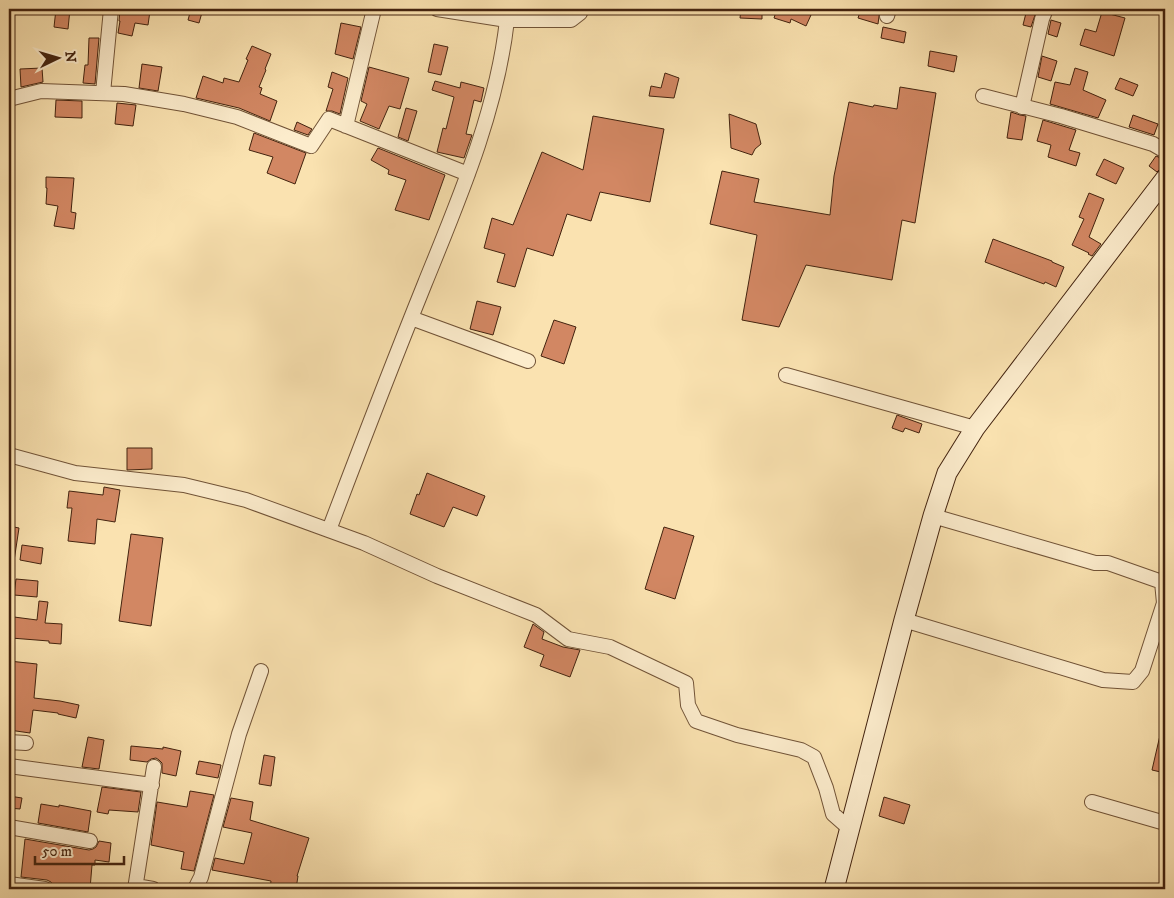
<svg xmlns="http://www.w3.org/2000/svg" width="1174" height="898" font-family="'IM FELL DW Pica',serif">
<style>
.building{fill:#d28763;stroke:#43230f}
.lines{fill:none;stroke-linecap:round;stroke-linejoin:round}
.street-casing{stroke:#715337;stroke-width:16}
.secondary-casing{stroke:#43230f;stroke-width:21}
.street{stroke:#fceccc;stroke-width:14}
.secondary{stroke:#fceccc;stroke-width:19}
</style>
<rect width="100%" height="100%" fill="#fae2b0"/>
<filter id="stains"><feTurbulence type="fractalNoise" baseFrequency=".004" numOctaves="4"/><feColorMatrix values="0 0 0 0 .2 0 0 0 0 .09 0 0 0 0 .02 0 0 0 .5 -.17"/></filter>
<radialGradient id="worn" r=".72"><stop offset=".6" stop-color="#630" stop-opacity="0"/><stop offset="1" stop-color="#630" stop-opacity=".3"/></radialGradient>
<path class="building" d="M56,9h14l-2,20 -14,-2z
M120,9h17l13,2 -2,14 -13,-2 -3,13 -14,-3 2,-12h-1z
M191,9h12l-4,14 -11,-3z
M741,9h21v10l-22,-1z
M769,9h28l14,6 -5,11 -15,-7 -1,4 -16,-5 2,-6z
M861,9h19l-2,15 -20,-6z
M1027,9h10l-6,18 -8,-2z
M1102,12l23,6 -11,38 -34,-11 5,-16 11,3z
M1051,20l10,3 -4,14 -9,-3z
M341,23l20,4 -8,32 -18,-5z
M883,27l23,5 -2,11 -23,-5z
M89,38h10l-4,46 -12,-1 2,-18h3z
M434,44l14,3 -7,28 -13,-3z
M252,46l19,8 -6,15 1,1 -7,17 3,1 -2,6 17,7 -7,20 -31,-13 -43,-10 7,-22 20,7 1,-5 15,4 9,-22 -2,-1z
M930,51l27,5 -3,16 -26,-6z
M1042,56l15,5 -6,20 -13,-4z
M142,64l20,3 -4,24 -19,-3z
M369,67l40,11 -9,31 -11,-3 -10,23 -19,-8 7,-17 -6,-3z
M42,68l1,14 -22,5 -1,-18z
M1075,68l13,4 -5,18 23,10 -8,18 -48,-14 5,-22 15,3z
M332,72l16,6 -8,36 -8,-3h-6l7,-22 -5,-2z
M665,73l14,5 -5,20 -25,-2 2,-10 10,2z
M1120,78l18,7 -5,11 -18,-7z
M435,81l25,7 1,-6 23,6 -3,14 -7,-2 -8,34 6,1 -8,23 -27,-6 6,-24 3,1 8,-32 -22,-7z
M900,87l36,6 -21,130 -13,-3 -10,60 -86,-15 -27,62 -37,-7 15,-85 -47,-11 12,-53 37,8 -5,23 76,13 4,-39 15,-74 24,5 1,-2 23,4z
M56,100l26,1v17l-27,-1z
M117,103l19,2 -3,21 -18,-2z
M406,108l11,3 -9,30 -10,-4z
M1011,112l9,3 6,1 -4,24 -15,-2z
M729,114l27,10 5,20 -6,5 -3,6 -21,-7z
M1133,115l25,9 -4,11 -25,-8z
M593,116l71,13 -14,73 -50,-10 -9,29 -24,-7 -14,42 -26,-8 -12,39 -18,-5 8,-28 -21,-6 8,-30 21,7 29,-73 41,18z
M1043,120l33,10 -7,20 11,3 -4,13 -28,-9 3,-12 -14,-4z
M297,122l15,7 -4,6 -14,-5z
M254,133l52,20 -11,31 -28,-11 6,-16 -24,-7z
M378,148l67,27 -16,45 -34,-10 11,-30 -18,-6 1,-4 -18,-10z
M1156,156l9,4v8l-5,1 -3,3 -8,-6z
M1104,159l20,9 -8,16 -20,-9z
M46,177l28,1 -3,34 5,1 -2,16 -20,-3 4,-20 -12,-2 1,-16h-1z
M1089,193l15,6 -15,38 12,7 -9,12 -4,-2 1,-1 -17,-8 12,-26 -5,-2z
M993,239l59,22v1l12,5 -8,20 -11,-5 -1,2 -59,-22z
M477,301l24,6 -8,28 -23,-6z
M554,320l22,7 -12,37 -23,-8z
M897,415l25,9 -3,9 -14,-5 -2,4 -11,-4z
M127,448h25v21l-25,1z
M427,473l58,23 -8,20 -24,-9 -9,20 -34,-13 7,-20 2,1z
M104,487l16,3 -5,32 -18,-3 -2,25 -27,-3 4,-33h-5l2,-17 34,4z
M9,526l10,2 -5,33h-5z
M664,527l30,9 -19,63 -30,-10z
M131,534l32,4 -12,88 -32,-5z
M22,545l21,3 -2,16 -21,-4z
M16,579l22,2 -1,16 -23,-2z
M39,601l9,1 -3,21 17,1 -1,20 -12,-1v-2l-38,-3 3,-21 23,3z
M533,624l11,8 -2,7 21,8 17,3 -10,27 -30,-11 4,-11 -20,-8z
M9,661l28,3 -3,34 26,3 19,4 -3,13 -18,-4v-1l-25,-3 -3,23 -21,-3z
M1161,731h4v42l-13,-3z
M88,737l16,3 -5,29 -17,-2z
M131,746l32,3v-2l18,4 -5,25 -14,-3v-10l-3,-3 -3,-2 -5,1 -4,3 -17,-2z
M264,755l11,2 -4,29 -12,-2z
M199,761l22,4 -3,13 -22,-4z
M102,787l39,5 -3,20 -29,-2 -1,4 -11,-2z
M190,791l24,4 -20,76 -13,-2 3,-17 -33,-7 6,-43 30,5z
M9,796l13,2 -2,11 -11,-1z
M884,797l26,8 -6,19 -25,-8z
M231,798l22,4 -3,18 59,18 -12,38h1l-2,13h-26l1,-8 -59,-11 3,-12 29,6 8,-31 -29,-6z
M41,804l18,3v-2l32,6 -3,21 -50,-9z
M25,839l64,11 4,-1 3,-2 3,-6 12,2 -2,19 -14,-2v5h-3l-2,24 -16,-2v2h-20l-3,-7 -4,-2 -26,-3z"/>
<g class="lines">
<defs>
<path id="street" d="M437,9l70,11
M887,16l2,-7
M103,93l8,-84
M983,96l78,20 92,28 12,7
M9,99l32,-8 83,3 60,10 53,13 74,29 18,-27 139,55
M1022,107l20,-88 4,-10
M346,126l28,-117
M411,318l117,43
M786,375l189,53
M9,455l66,18 109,12 62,15 118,43 73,33 99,39 32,24 42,8 76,36 2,22 8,16 41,14 64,15 13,7 12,31 7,26 17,15
M329,530c31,-82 63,-165 96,-247 34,-84 72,-172 82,-263h64l9,-7 1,-4
M904,620l199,60 30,2 9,-11 22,-68 -2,-21 -54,-19h-13l-162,-47
M9,742l17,1
M9,766l143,19
M1092,802l73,21
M9,827l81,14
M9,884l36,5
M136,886l17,3
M135,889l19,-122
M195,889l6,-12 38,-143 22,-63"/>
<path id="secondary" d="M834,889l70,-269 29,-104 14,-43 28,-45 190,-249"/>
</defs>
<use href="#street" class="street-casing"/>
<use href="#secondary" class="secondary-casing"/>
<use href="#street" class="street"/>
<use href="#secondary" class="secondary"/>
</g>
<rect width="1174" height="898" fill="none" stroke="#fae2b0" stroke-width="30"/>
<rect x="10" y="10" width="1154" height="878" fill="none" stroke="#43230f" stroke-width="2.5"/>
<rect x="15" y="15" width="1144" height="868" fill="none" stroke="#43230f"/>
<g transform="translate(58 58) rotate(85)" stroke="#fceccc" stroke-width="4" paint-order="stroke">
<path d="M0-4L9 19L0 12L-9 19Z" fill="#43230f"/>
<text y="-8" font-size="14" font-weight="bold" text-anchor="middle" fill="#43230f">N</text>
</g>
<path d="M35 856v8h89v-8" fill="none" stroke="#43230f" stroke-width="2.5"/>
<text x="42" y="856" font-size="15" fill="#43230f" stroke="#fceccc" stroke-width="4" paint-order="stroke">50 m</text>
<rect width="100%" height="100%" filter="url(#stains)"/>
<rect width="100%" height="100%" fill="url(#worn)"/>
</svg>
